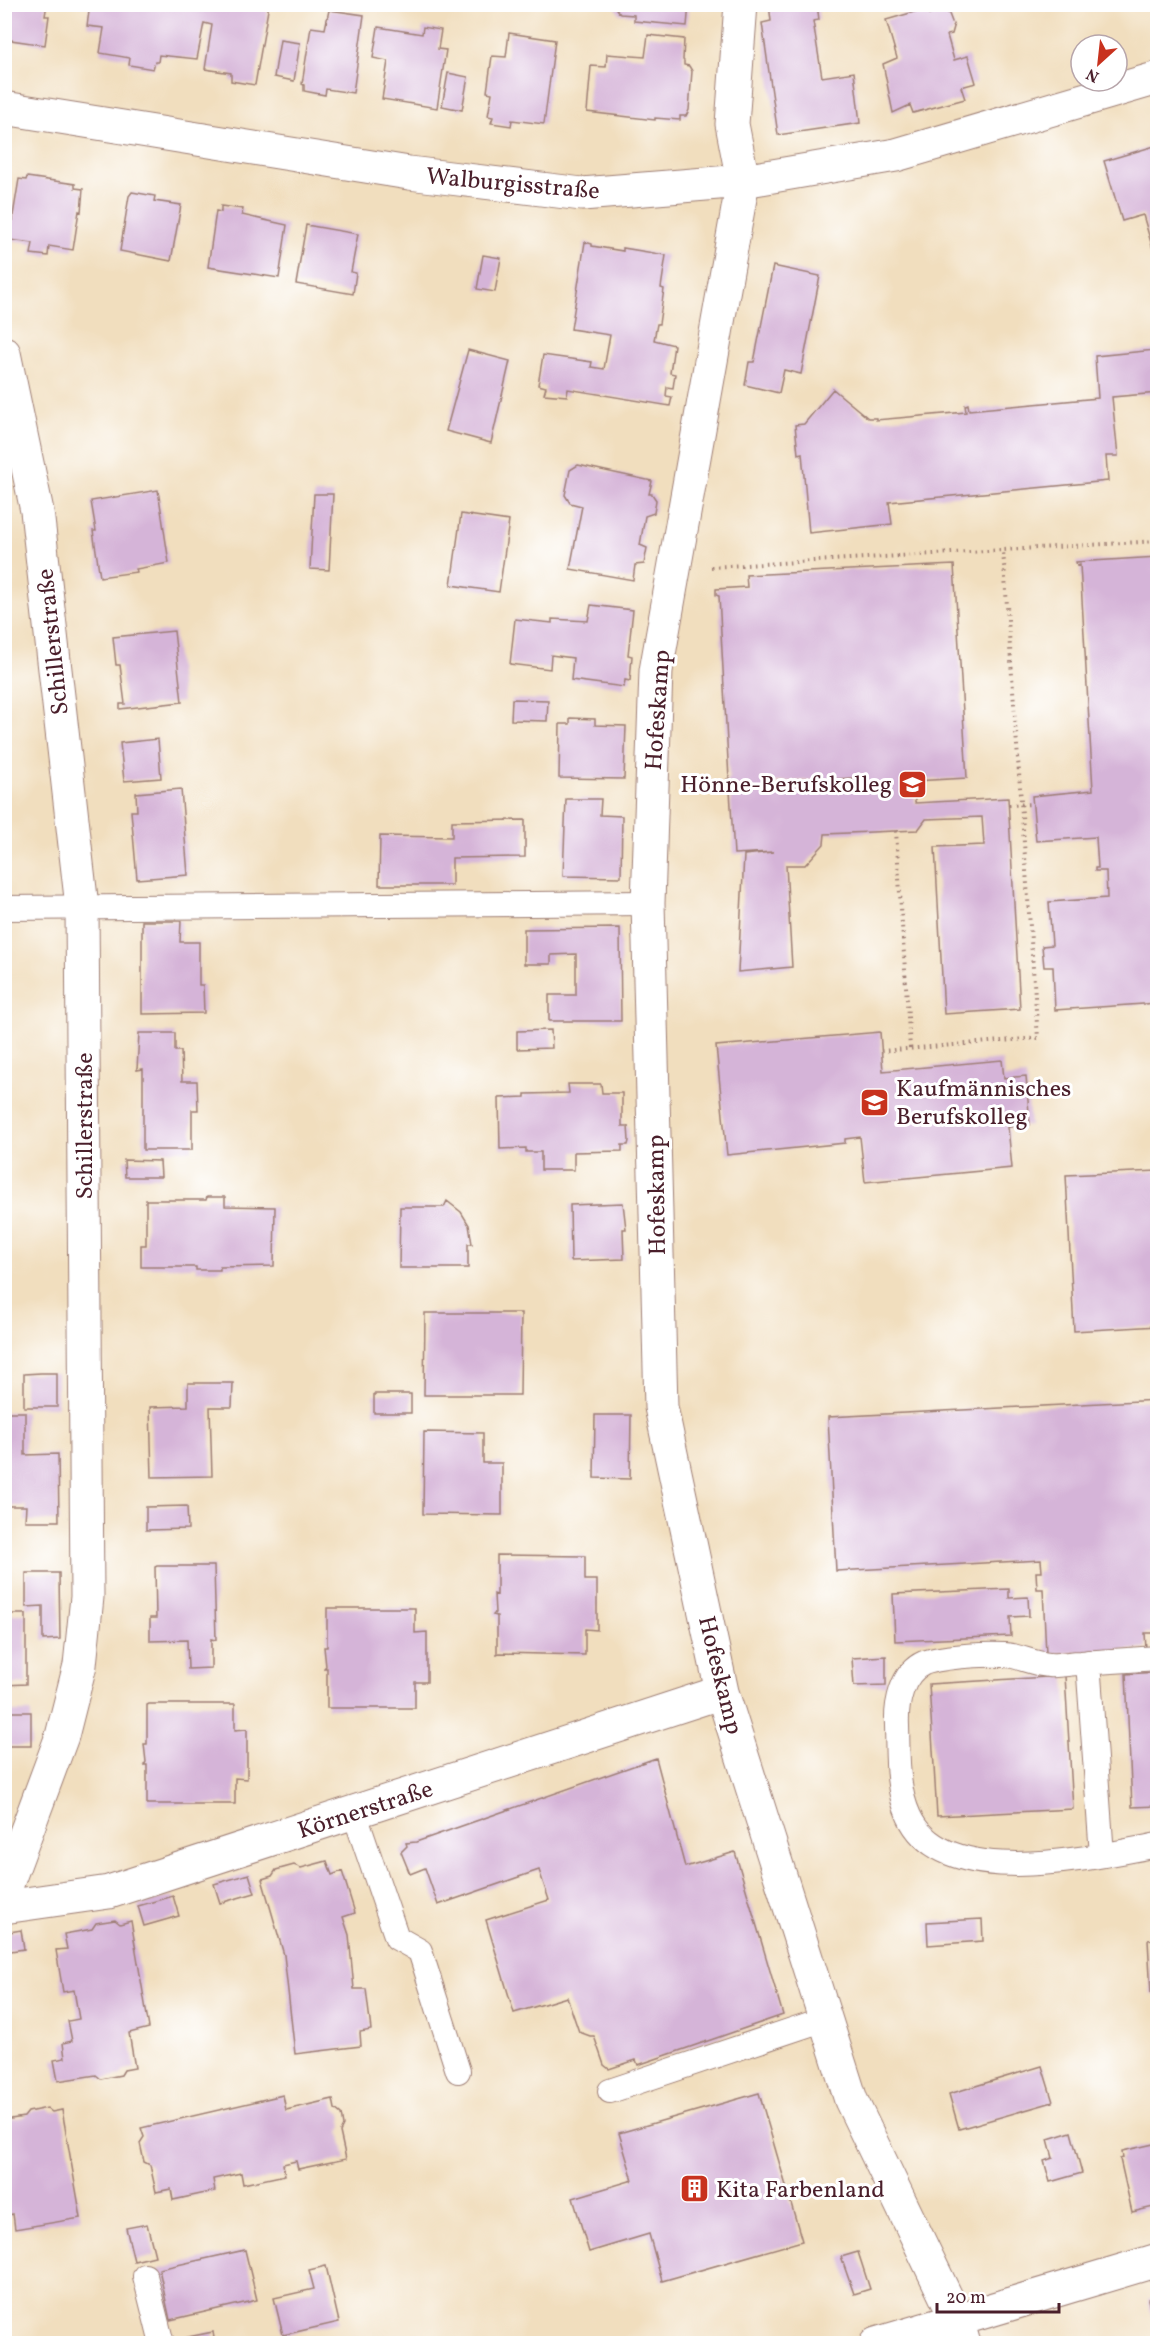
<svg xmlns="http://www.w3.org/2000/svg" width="1162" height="2348" font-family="Vollkorn,serif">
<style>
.building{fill:#d5b4d8;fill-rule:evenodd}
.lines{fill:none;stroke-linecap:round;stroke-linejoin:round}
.lane-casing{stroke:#9e7e74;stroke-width:26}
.street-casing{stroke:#9e7e74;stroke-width:35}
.path{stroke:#9e7e74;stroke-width:4;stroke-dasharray:1.5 4.5;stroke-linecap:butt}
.lane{stroke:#fff;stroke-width:24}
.street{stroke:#fff;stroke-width:33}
.labels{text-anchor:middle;stroke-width:6;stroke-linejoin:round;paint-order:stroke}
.street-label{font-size:24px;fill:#4a1f2b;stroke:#fff}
.poi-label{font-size:24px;fill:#4a1f2b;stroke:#fff;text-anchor:start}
</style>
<rect width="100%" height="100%" fill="#fff"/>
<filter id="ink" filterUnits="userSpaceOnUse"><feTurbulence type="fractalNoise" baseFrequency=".0167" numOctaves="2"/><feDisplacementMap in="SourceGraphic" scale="12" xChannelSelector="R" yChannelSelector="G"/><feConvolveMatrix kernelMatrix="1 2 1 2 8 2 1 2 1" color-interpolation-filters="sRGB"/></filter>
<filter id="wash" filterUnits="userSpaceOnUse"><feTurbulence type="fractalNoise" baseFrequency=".008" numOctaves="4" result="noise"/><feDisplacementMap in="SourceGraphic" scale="24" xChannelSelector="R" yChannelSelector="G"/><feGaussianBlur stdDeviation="1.35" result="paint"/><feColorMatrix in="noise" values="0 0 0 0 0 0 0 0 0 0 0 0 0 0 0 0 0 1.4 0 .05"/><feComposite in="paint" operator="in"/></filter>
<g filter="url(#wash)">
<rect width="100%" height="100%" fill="#f1debe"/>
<g id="blocks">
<path class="building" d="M4,4h43l-2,12h4l-4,29 -41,-6z
M90,4h42l18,3 1,-3h118l-14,81 -24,-4v-8l-26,-4 7,-44 -8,-2 -7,36 -38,-4 -1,7h-3l-2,7 -24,-4 1,-7 -30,-5 4,-25 -17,-2z
M616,4h73l-2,22 -53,-5v-6l-14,-1 -4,-5z
M769,4h48l2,16 -6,1 9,56 32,-5 6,51 -82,12 -16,-112 9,-2z
M928,8l1,6 14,-5 6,5 5,13 -2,7 -5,1 7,25 14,-4 8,27 -15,4 4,12 -52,14 -3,-8 -17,8 -10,-49 14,-6 -11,-38z
M329,10l35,5 -11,78 -27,-4 -1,6 -21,-4v-6l-2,-1 9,-57 14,2z
M378,27l44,7 1,-7 18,3 -3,19 8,1 -9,58 -55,-9 6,-38 -15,-3z
M509,33l46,7 -11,84 -32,-4 -1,6 -20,-3 2,-6 -5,-1 4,-23 -5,-1 5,-36 14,1z
M648,35l36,4 -1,21 1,1v4l5,1 3,5 -3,39 -3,6h-6v4l-25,-2v2l-68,-8 4,-46 15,1 1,-13 38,3z
M280,40l20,3 -6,38 -20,-4z
M448,73l20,4 -6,33 -20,-4z
M1158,145v106l-4,2 -11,-38 -21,6 -18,-60z
M27,177l48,7v4l8,1 -2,23 -2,-1 -6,39 -24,-4 -1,10 -17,-2 2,-11 -24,-3 10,-61 7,1z
M132,192l23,4 -1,5 27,4 -10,56 -51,-10 9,-55z
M221,206l22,3 -1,6 45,10 -8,53 -71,-11 8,-56 5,1z
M306,225l52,9 -7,38 5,1 -3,21 -57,-10z
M585,242l7,2v2l31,5v-3l43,7 -5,33 3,1 -5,35h-2l-3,16 20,5 -4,28 5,1 -2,14 -6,-1 -1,9 6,1 -2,9 -102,-17 -1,7 -23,-2 2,-7 -8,-2 5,-30 49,7 -1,5 13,2 6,-34 -39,-6z
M483,255l18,3 -6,34 -18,-3z
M773,266l47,10 -19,98 -17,-4 -5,23 -34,-8 4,-23h5z
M468,350l42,11 -19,82 -45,-12z
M1155,350l3,43 -46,4 6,59h-12l2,25 -219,21 3,22 -83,9 -7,-80 -4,1 -3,-29 9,-1 29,-35 35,29h8v2l90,-8 -1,-7 3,-1 1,6 129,-12 -3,-42z
M578,465l74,16 -3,13h3l4,6 -2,13 -9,3 -5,29 7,3 -3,16 -9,1 -2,15 -63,-11 12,-63 -12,-3 -5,-8 5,-25z
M158,490l11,73 -33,6 1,3 -37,5 -7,-46h3l-5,-30z
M314,494h19l-4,76 -19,-1z
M461,514l48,7 -10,71 -48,-7z
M1158,557v446l-103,7 -2,-43h-9l-2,-21 10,-1 -3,-43 58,-4 -1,-27h-11v-3h3l-2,-31 -60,4 -4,-45 61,-6 -13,-225 -3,1 -1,-4z
M954,565l13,213 -53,3 1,22 93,-5 12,211 -76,5 -9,-167 49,-2 -2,-28 -56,2 -8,11 -93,4 -1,10 -19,21h-19l6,102 -54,5 6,-117 29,-3 -39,2 -4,-63h-3v-12h2l-10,-183 -3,-1v-6l31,-2 -1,-12zM853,778l1,6 -86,2v-3z
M591,605l42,5 -5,45 4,1 -2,25 -5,-1 -1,7 -53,-7 2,-22 -22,-3 -1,14 -40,-5 5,-45 37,4v-4l36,2z
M174,631l8,71 -62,7v-5h5l-5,-39h-4l-3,-28z
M512,699l36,1 -1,21 -36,-1z
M570,718l25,1v6l31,1 -2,53 -65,-1 1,-54h10z
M158,739l3,39 -37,3 -4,-38z
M181,789l7,86 -51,4 -6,-68h6l-1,-18z
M566,799h35l-1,16 22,1 -1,61 -58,-1z
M525,820v37l-73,1v27h-73l1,-49 72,1v-16z
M142,921h39l-1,21h19v43h4l1,28 -62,1z
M620,928l1,93h-72v-26h27v-41l-25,1v9h-27v-35z
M551,1030l1,18 -35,1v-18z
M880,1032l3,39 119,-11 2,18 22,-2 4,49 -22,2 4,41 -147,14 -5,-45 -15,2v4l-118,12 -11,-109z
M139,1033h36v18h6l1,30h15l1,29h-6v40h-49v-81l-6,1z
M568,1084h33l1,9h20v33h6l1,15 -1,4h-6v6l-48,1v18h-33v-18h-15v-4l-26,1 -1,-51 26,-1v-3l44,-1z
M124,1160l36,1 1,16h-36z
M1158,1171v155l-84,5 -8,-156z
M207,1197h18v9l50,1 -1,59 -54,1v3h-24v-3h-55v-22h5v-45h60z
M447,1201l14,11 8,13 3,19h-4v24h-69l1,-61h44z
M623,1203l3,26h-3l1,30 -53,2 -1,-56z
M425,1313h96l-1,82h-96z
M41,1373h16v34h-33v-33z
M188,1383h45l-1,24h-22l2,69 -60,1 -2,-70 38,-1z
M374,1394h37v19h-37z
M1158,1400v152h-5l3,81h-11l1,16 -100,5 -3,-65h-6l-1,-17h6l-1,-12 -205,11 -8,-154z
M4,1412h21v43l33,-1 1,67h-34l1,-15h-22z
M595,1415h36l-1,64 -36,-1z
M424,1432l59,1v30h19v52l-79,-1z
M187,1506l1,23 -42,1v-23z
M497,1555l88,1v24h12v50l-12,-1v26l-86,-2 -2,1v-38l-4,-1 2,-2 -1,-19 3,1z
M157,1566h57l2,74 -5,-1v29l-23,1 -1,-29 -37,1v-23h6l-1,-51z
M26,1573h33l1,66 -17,1v-34l-17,1z
M1009,1589v9l19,-1 1,19 -19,1 1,19 -116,5 -2,-47z
M327,1608h88v25l12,-1v50h-12v26h-88v-40h-3l2,-2 -2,-19h3z
M4,1614h22v70l-22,1z
M886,1656v29l-32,1 -2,-28z
M1158,1672v134l-26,1 -6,-133z
M1065,1676l8,133 -136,7 -8,-132z
M149,1704h86v26l12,-1v50l-12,-1v26h-88v-39h-3l2,-3 -2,-18h3v-39z
M4,1712h27v34h-27z
M656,1758l29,109 50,-15 48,163 -145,50 -2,-5 -27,9 -5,-4 -10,-29h-4l-11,-4 -12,-35 -53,16 -28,-93 63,-20 -10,-30 -101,35 -13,-37 -15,6 -9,-22 6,-6 -1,-3 10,-1z
M327,1861l5,14 10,-4 13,42 -12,4 6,18 5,54h12l5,41 -11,2 1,14 -66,8 -11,-99 -22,-76 10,-3 4,-6 18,-5 7,3z
M249,1874l6,19 -35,10 -6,-19z
M173,1896l6,20 -35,10 -6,-20z
M982,1919l1,22 -55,4 -1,-23z
M115,1920l5,4 11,-3 18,107 -20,5 6,35 -11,2 -3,5 -20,4 -5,-4 -38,6 -4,-21 11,-2 -2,-15 9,-2 -4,-20 11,-2 -5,-29 -11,2 -7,-42 11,-1 -3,-15 28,-5 4,-6z
M21,1930l3,19 -20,3v-19z
M1158,1939v54l-7,1 -3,-54z
M1042,2066l11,36 -94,27 -10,-35z
M759,2093l43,148 -140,40 -13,-47 -60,18 -16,-54 60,-18 -14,-47z
M283,2095l3,15 47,-11 2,10 6,5 2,12 -3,6 6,27 -48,10 -2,-8 -13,3 2,11 -42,9 -2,-11 -28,6 2,12 -42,9 -2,-11 -15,3 -6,-27 -6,-3 -4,-19 4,-6 -3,-9z
M47,2108l5,4 10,-2 19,108 -66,11 -2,-15 -9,2v-96l20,-3 4,-5z
M1071,2132l11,41 -32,9 -6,-21 9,-3 -5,-19z
M1158,2143v63l-26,6 -12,-53 3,-1 -1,-7z
M147,2224l8,32 -21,5 -8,-33z
M245,2250l12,50 -87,20 -11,-51z
M858,2252l12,37 -16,5 -13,-37z
M326,2266l13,56 -56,13 -9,-37 40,-9 -5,-19z
M1158,2297v41l-1,1 -9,-40z
M213,2332l2,12h-41l-1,-4z"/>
</g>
</g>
<g filter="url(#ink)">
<use href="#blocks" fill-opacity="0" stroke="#9e7e74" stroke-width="1.5"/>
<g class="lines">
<defs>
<path id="lane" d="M4,908l644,-5
M1158,1658c-26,2 -52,3 -77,5 -11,0 -22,3 -32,2 -12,-1 -24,-6 -36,-9 -19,-3 -71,0 -89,7 -23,10 -28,42 -27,63 1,30 -1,62 12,90 35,77 184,41 249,29
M1088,1662l14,193
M354,1812l43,126 23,13 38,120
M610,2091l215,-72
M145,2276l17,68"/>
<path id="street" d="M741,4l-9,120 11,57 -87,490 -8,232 13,504 61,285 129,408 106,220 7,24
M4,108l405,65 173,21 161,-13 153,-26 262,-77
M4,353l33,158 45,396 5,690 -7,68 -18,71 -58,156
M4,1907l105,-15 613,-200
M876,2344l282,-84"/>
</defs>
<use href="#lane" class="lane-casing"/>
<use href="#street" class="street-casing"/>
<path class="path" d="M711,567l447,-26
M1009,805l23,-1
M896,831l14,217
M881,1051l157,-13 -35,-488"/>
<use href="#lane" class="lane"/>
<use href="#street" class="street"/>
</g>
</g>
<defs>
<symbol id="school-square" viewBox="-11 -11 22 22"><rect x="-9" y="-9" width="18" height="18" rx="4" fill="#c8321e" stroke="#fff"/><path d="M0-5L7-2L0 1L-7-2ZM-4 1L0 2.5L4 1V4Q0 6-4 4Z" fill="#fff"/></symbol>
<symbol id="building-square" viewBox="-11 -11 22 22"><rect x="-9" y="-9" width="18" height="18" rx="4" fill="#c8321e" stroke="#fff"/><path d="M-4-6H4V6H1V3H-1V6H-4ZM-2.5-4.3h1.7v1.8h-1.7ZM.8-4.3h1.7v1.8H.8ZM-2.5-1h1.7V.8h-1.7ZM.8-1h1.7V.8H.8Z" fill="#fff"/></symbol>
</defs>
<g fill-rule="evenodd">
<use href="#school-square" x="896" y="768" width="33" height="33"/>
<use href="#school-square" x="858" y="1086" width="33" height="33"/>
<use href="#building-square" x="678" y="2172" width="33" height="33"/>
</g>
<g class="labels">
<g class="street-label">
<text transform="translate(513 183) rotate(5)" y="8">Walburgisstraße</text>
<text transform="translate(52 642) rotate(-96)" y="8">Schillerstraße</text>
<text transform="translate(657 710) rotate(-86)" y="8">Hofeskamp</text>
<text transform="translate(84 1126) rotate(-90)" y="8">Schillerstraße</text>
<text transform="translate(656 1195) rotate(-91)" y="8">Hofeskamp</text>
<text transform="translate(721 1675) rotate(76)" y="8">Hofeskamp</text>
<text transform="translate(365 1809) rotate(-18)" y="8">Körnerstraße</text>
</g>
<g class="poi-label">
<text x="892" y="792" text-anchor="end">Hönne-Berufskolleg</text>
<text x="896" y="1096">Kaufmännisches<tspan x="896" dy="28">Berufskolleg</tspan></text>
<text x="716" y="2197">Kita Farbenland</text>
</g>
</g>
<rect width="1162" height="2348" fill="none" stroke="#fff" stroke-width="24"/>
<g transform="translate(1099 63) rotate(207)"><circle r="28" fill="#ffffff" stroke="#b7a5aa" stroke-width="1.5"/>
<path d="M0-4.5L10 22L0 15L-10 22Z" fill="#c8321e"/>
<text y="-9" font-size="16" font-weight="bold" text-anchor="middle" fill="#4a1f2b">N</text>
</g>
<path d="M937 2303v9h122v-9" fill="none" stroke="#4a1f2b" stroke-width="3"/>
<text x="946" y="2303" font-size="18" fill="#4a1f2b" stroke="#ffffff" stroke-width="4.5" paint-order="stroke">20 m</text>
</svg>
